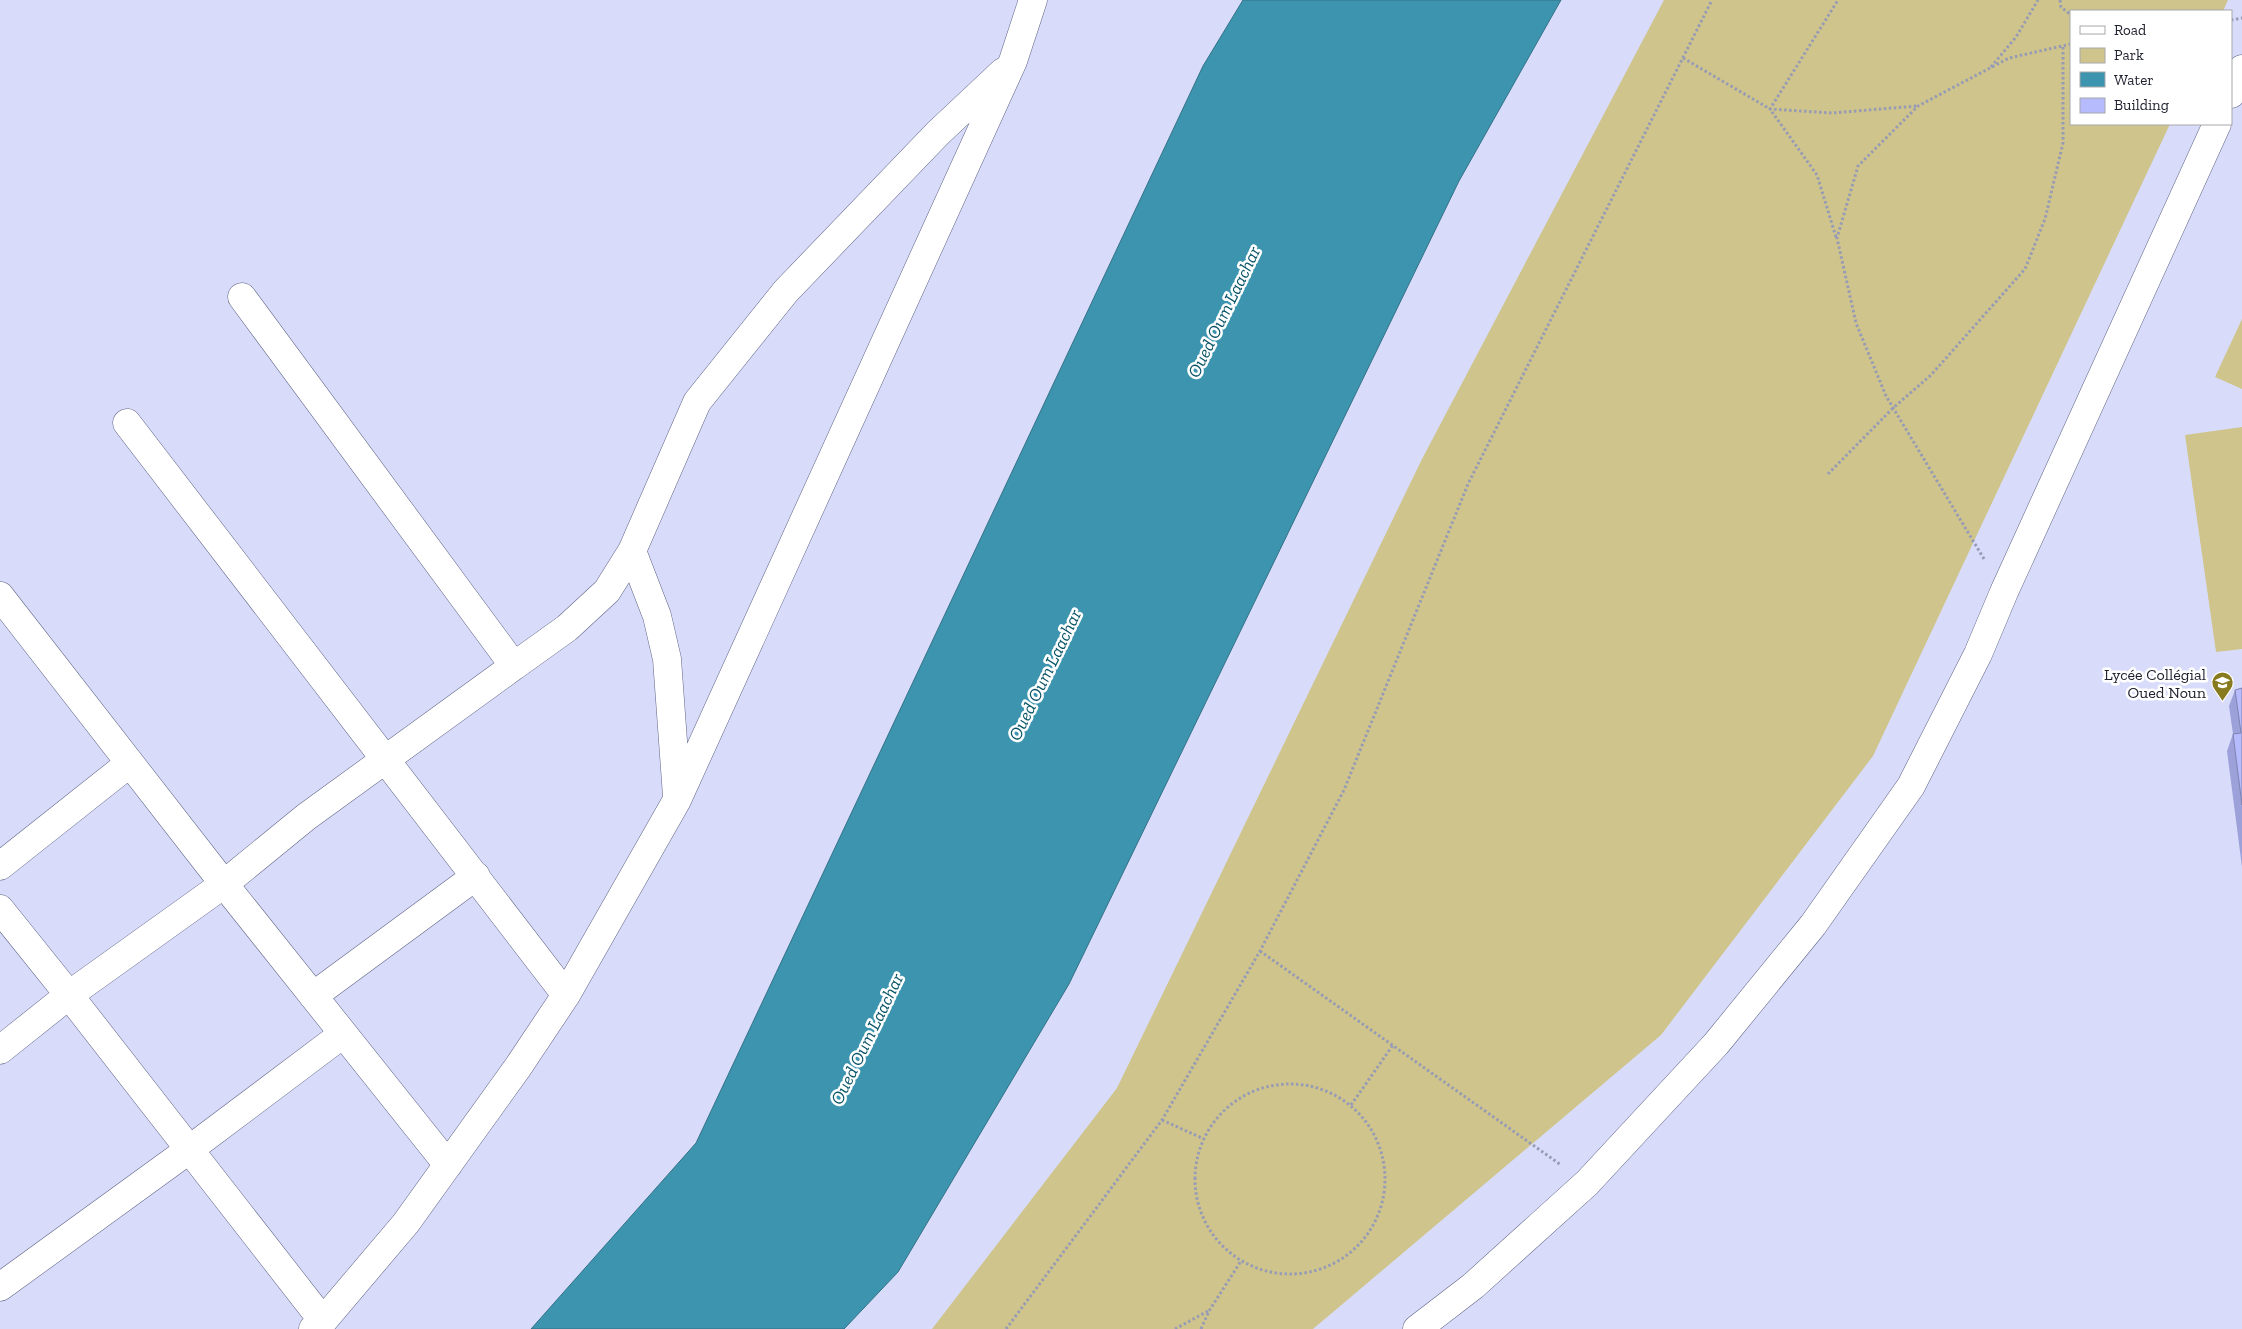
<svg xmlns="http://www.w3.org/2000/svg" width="2242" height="1329" font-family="'Zilla Slab',serif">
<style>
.green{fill:#cfc58c}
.water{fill:#3c94ae;stroke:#347288}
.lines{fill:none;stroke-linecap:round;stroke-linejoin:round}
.minor-casing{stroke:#606484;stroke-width:29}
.secondary-casing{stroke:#606484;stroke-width:29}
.path{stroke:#989bb4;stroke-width:3;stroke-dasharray:2.5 2.5;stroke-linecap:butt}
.minor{stroke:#fff;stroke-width:28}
.secondary{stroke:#fff;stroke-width:28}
.wall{fill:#9ca1d9}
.building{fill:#b5bbfc;stroke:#7f83b0}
.labels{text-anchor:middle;stroke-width:5;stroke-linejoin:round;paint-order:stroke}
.poi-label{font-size:16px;fill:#212230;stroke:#fff;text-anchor:end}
.water-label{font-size:18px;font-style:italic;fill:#085467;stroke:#fff}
</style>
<rect width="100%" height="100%" fill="#d8dcfa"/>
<path class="green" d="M1664,0h564l-5,11h-152v113h99l-297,632 -212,279 -348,294h-381l185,-241 305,-629z
M2242,319v70l-27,-12z
M2242,427v222l-26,3 -31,-217z"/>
<path class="water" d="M1243,0h318l-102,181 -390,803 -171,288 -54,57h-313l165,-186 507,-1077z"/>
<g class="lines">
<defs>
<path id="minor" d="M242,297l272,369 53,-38 40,-37 25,-40 65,-149 89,-111 152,-158 65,-61
M127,423l439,572
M632,551l25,65 10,43 10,137
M0,596l224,288 224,281
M0,866l130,-103
M0,909l69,86 254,326
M313,996l163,-120
M0,1050l69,-55 155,-111 82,-67 208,-151
M0,1287l190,-138 153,-115
M313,1329l10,-8 83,-98 112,-156 48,-72 111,-195 336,-739 20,-61"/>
<path id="secondary" d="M2231,94l11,-25
M1417,1329l56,-43 114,-103 129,-139 97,-119 98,-139 67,-132 26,-62 213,-468"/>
</defs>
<use href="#minor" class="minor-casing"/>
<use href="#secondary" class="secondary-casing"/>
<path class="path" d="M2060,0l1,7 10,8
M2231,20l11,-2
M1683,58l87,51 68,-109
M1991,67l25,-30 22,-37
M1836,237l-19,-62 -47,-66 62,4 85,-7
M1828,474l65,-66 38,-33 94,-106 20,-50 18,-76v-98
M1984,559l-98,-163 -30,-73 -19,-85 21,-72 60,-60 91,-48 62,-14
M1260,951l301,214
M1195 1179a95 95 0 1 1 190 0a95 95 0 1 1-190 0Z
M1351,1105l42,-60
M1162,1120l42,19
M1006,1329l156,-209 98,-169 84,-161 124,-306 244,-484
M1175,1329l33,-18
M1201,1329l8,-18 32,-50"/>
<use href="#minor" class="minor"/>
<use href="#secondary" class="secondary"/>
</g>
<path class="wall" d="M2242,688v179l-15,-116 6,-17 -4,-28 6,-16z"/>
<path class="building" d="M2242,688v117l-9,-71 8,-1 -6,-43z"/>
<defs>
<symbol id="university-pin" viewBox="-11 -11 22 30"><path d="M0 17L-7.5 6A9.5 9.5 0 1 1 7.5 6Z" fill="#887a1f" stroke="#fff"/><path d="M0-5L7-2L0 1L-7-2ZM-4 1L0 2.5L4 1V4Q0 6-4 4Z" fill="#fff"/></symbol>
</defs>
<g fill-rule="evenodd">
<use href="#university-pin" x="2210" y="670" width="25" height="34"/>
</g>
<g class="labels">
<g class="poi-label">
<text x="2206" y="680">Lycée Collégial<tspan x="2206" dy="18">Oued Noun</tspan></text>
</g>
<g class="water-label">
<text transform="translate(1224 312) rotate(-64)" y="6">Oued Oum Laachar</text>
<text transform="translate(1045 675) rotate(-64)" y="6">Oued Oum Laachar</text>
<text transform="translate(867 1039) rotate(-64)" y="6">Oued Oum Laachar</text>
</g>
</g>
<rect x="2070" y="10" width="162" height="115" fill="#ffffff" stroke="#a6a7ac"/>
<rect x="2080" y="26" width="25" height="8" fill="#ffffff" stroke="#a6a7ac"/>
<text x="2114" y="35" font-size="15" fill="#212230">Road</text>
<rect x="2080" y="48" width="25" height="15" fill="#cfc58c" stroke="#a6a7ac"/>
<text x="2114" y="60" font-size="15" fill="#212230">Park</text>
<rect x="2080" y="72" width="25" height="15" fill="#3c94ae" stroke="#a6a7ac"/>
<text x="2114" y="85" font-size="15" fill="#212230">Water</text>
<rect x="2080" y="98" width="25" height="15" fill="#b5bbfc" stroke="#a6a7ac"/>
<text x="2114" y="110" font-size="15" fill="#212230">Building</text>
</svg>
